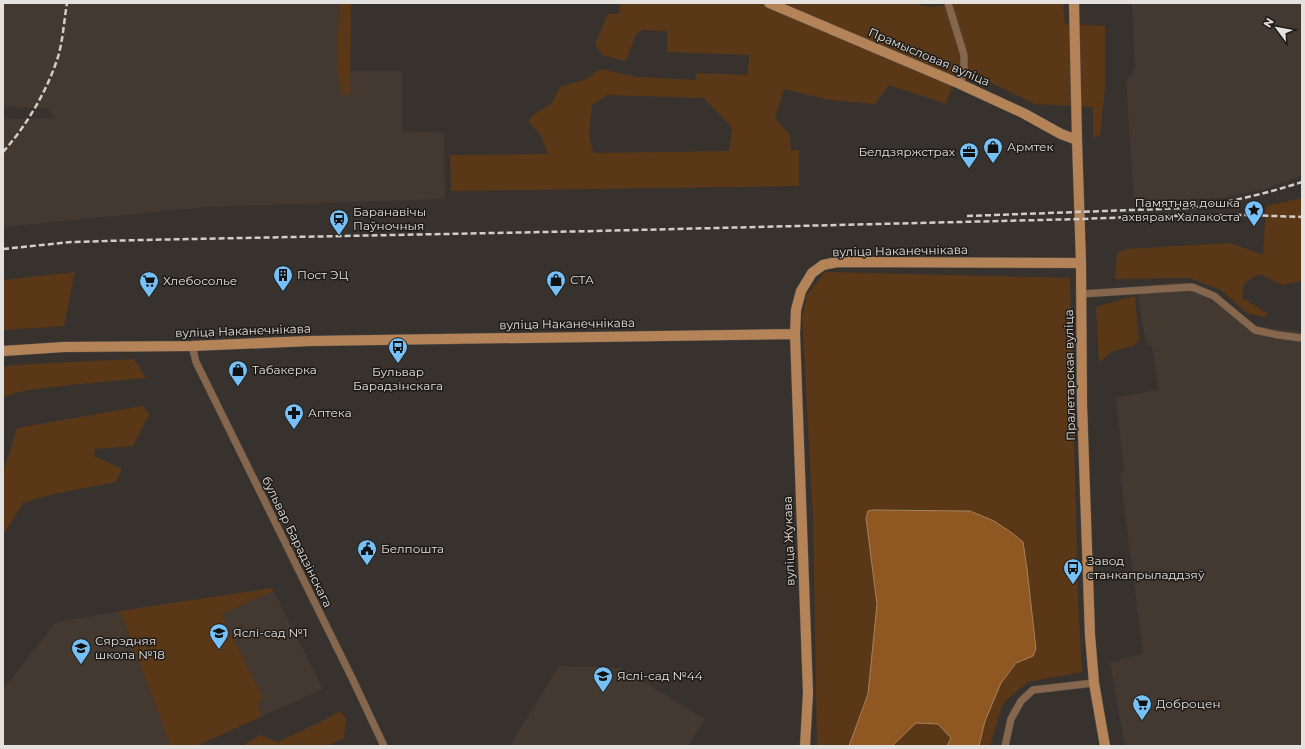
<svg xmlns="http://www.w3.org/2000/svg" width="1305" height="749" font-family="Montserrat,sans-serif">
<style>
.built{fill:#443931}
.green{fill:#5a3817;fill-rule:evenodd}
.water{fill:#8f5823;stroke:#a8815b}
.lines{fill:none;stroke-linecap:round;stroke-linejoin:round}
.street-casing{stroke:#534e49;stroke-width:8}
.secondary-casing{stroke:#534e49;stroke-width:11}
.street{stroke:#86674d;stroke-width:7}
.secondary{stroke:#b48358;stroke-width:10}
.rail{stroke:#d1ceca;stroke-width:2.5;stroke-dasharray:6 3;stroke-linecap:butt}
.labels{text-anchor:middle;stroke-width:3;stroke-linejoin:round;paint-order:stroke}
.street-label{font-size:12px;fill:#e4e1de;stroke:#1d1a18}
.poi-label{font-size:12px;fill:#e4e1de;stroke:#1d1a18;text-anchor:start}
</style>
<rect width="100%" height="100%" fill="#37322d"/>
<path class="built" d="M3,3h336l-2,68h65v60l42,2 1,66 -239,8 -203,20v-108l52,-1 -7,-10 -45,-1z
M1132,3h170v172l-15,7 -26,8 -39,8 -88,3 -8,-119 9,-13z
M1187,282l27,10 43,34 44,5 1,-2v417h-177l-15,-83 33,-10 -23,-179 4,-2 -8,-75 43,-7 -7,-44 -5,-1 -7,-32 -3,-27z
M272,588l51,101 -127,57h-193v-57l52,-66 65,-12z
M559,666l62,2 84,51 -17,27h-175l-1,-4z"/>
<path class="green" d="M339,3h12l-1,92h-7l-6,-24z
M620,3h292l18,4 32,-4h101l2,21 40,2v62l-5,48 -7,2v-31l-58,-3 -77,-37 -12,37 -57,-19 -14,19 -45,-4 -46,-11 -9,29 15,17 1,15h8v36l-348,5 -1,-36 98,-1 -8,-20 -12,-13 8,-8 16,-10 8,-16 26,-8 14,-10 37,8 60,3 -2,-7 53,2 1,-20 -82,-3v-21l-24,-1 -7,4 -10,27 -24,-6 -7,-11 13,-30h11zM607,95l97,3 28,30 -3,23 -135,2c-8,-14 -3,-33 -2,-48z
M1302,198v83l-20,4 -23,-11 -15,9 -2,15 27,16 -5,3 -17,-4 -26,-23 -31,-12 -75,1 2,-26 10,-4 103,-6 33,12 3,-49z
M75,272l-11,54 -61,4v-50z
M825,272l245,6 8,324 4,70 -54,10 -25,21 -13,43h-11l6,-25 16,-38 15,-20 10,-4 10,-10 -9,-80 -15,-36 -18,-12 -24,-10 -98,-1 -6,8 11,86 -9,90 -19,52h-32l-4,-230 -11,-199 5,-22z
M1135,296l4,44 -6,6 -20,5 -14,11 -3,-55z
M134,359l12,19c-31,3 -62,5 -92,9 -17,2 -36,3 -51,11v-31l11,-2z
M143,406l6,8 -16,32 -38,3 -1,7 28,13 -6,13 -63,12 -30,9 -20,32v-62l14,-45z
M272,588l1,3 -52,23 42,85 -6,4 5,13 -66,30h-25l-51,-135z
M340,711l6,7 -2,20 -18,8h-83l17,-11 18,7 48,-23z
M916,723l22,1 14,14 -5,8h-55z"/>
<path class="water" d="M872,510l98,1 24,10 18,12 11,9 4,27 9,80 -3,7 -17,7 -15,20 -16,38 -6,25h-32l4,-8 -13,-14 -22,-1 -24,23h-43l19,-52 9,-90 -11,-86 2,-7z"/>
<g class="lines">
<defs>
<path id="street" d="M948,3l16,52v15l-4,14
M1081,294l111,-7 22,9 41,34 23,5 24,3
M192,346l4,16 156,316 32,68
M1005,746l6,-27 10,-18 12,-11 61,-7"/>
<path id="secondary" d="M769,3l191,81 63,29 38,21 16,6
M1074,3l3,137 4,123 1,141 8,231 4,48 11,63
M3,351l61,-4 128,-1 118,-5 485,-7
M805,746l3,-53 -13,-359 1,-24 5,-19 11,-18 11,-8 14,-3 244,1"/>
</defs>
<use href="#street" class="street-casing"/>
<use href="#secondary" class="secondary-casing"/>
<use href="#street" class="street"/>
<use href="#secondary" class="secondary"/>
<path class="rail" d="M3,152c24,-27 44,-61 55,-95 5,-17 6,-36 9,-54
M967,216l220,-8c39,-5 78,-14 115,-26
M3,249l68,-7 70,-2 454,-9 485,-12 83,-3 83,-1 56,2"/>
</g>
<defs>
<symbol id="shop-pin" viewBox="-11 -11 22 30"><path d="M0 17L-7.5 6A9.5 9.5 0 1 1 7.5 6Z" fill="#75c0f6" stroke="#1d1a18"/><path d="M-5-2.5h2.3a2.7 3.5 0 0 1 5.4 0H5L5.5 6h-11ZM-1.5-2.5h3a1.5 2.3 0 0 0-3 0Z" fill="#111"/></symbol>
<symbol id="office-pin" viewBox="-11 -11 22 30"><path d="M0 17L-7.5 6A9.5 9.5 0 1 1 7.5 6Z" fill="#75c0f6" stroke="#1d1a18"/><path d="M-6-3h4V-5.5h4V-3h4V5H-6ZM-1-4.5V-3h2v-1.5ZM-6 0V1H6V0Z" fill="#111"/></symbol>
<symbol id="sight-pin" viewBox="-11 -11 22 30"><path d="M0 17L-7.5 6A9.5 9.5 0 1 1 7.5 6Z" fill="#75c0f6" stroke="#1d1a18"/><path d="M0-6L1.8-2.2L6-1.7L2.9 1.2L3.7 5.4L0 3.3L-3.7 5.4L-2.9 1.2L-6-1.7L-1.8-2.2Z" fill="#111"/></symbol>
<symbol id="station-pin" viewBox="-11 -11 22 30"><path d="M0 17L-7.5 6A9.5 9.5 0 1 1 7.5 6Z" fill="#75c0f6" stroke="#1d1a18"/><path d="M-3-6H3Q5-6 5-4V2Q5 4 3 4L4.5 6H3L1.5 4h-3L-3 6H-4.5L-3 4Q-5 4-5 2V-4Q-5-6-3-6ZM-3.5-4v3h7v-3ZM-3.5 1v1.5H-2V1ZM2 1v1.5H3.5V1Z" fill="#111"/></symbol>
<symbol id="building-pin" viewBox="-11 -11 22 30"><path d="M0 17L-7.5 6A9.5 9.5 0 1 1 7.5 6Z" fill="#75c0f6" stroke="#1d1a18"/><path d="M-4-6H4V6H1V3H-1V6H-4ZM-2.5-4.3h1.7v1.8h-1.7ZM.8-4.3h1.7v1.8H.8ZM-2.5-1h1.7V.8h-1.7ZM.8-1h1.7V.8H.8Z" fill="#111"/></symbol>
<symbol id="supermarket-pin" viewBox="-11 -11 22 30"><path d="M0 17L-7.5 6A9.5 9.5 0 1 1 7.5 6Z" fill="#75c0f6" stroke="#1d1a18"/><path d="M-6-5.5h2.5l.6 2H6L4.5 2H-2.5L-4.4-4H-6ZM-1.5 3.2a1.3 1.3 0 1 0 .1 0ZM3 3.2a1.3 1.3 0 1 0 .1 0Z" fill="#111"/></symbol>
<symbol id="bus-pin" viewBox="-11 -11 22 30"><path d="M0 17L-7.5 6A9.5 9.5 0 1 1 7.5 6Z" fill="#75c0f6" stroke="#1d1a18"/><path d="M-5-6H5V4H4V6H2V4H-2V6H-4V4H-5ZM-3.5-4V0h7V-4ZM-3.5 1.2v1.5H-2V1.2ZM2 1.2v1.5H3.5V1.2Z" fill="#111"/></symbol>
<symbol id="pharmacy-pin" viewBox="-11 -11 22 30"><path d="M0 17L-7.5 6A9.5 9.5 0 1 1 7.5 6Z" fill="#75c0f6" stroke="#1d1a18"/><path d="M-2-6h4v4h4v4h-4v4h-4v-4h-4v-4h4Z" fill="#111"/></symbol>
<symbol id="civic-pin" viewBox="-11 -11 22 30"><path d="M0 17L-7.5 6A9.5 9.5 0 1 1 7.5 6Z" fill="#75c0f6" stroke="#1d1a18"/><path d="M-.6-6.5H3V-4.5H.6V-3L4-1V1h2V6H-6V1h2V-1L-.6-3ZM-1.2 2.5V6h2.4V2.5Z" fill="#111"/></symbol>
<symbol id="school-pin" viewBox="-11 -11 22 30"><path d="M0 17L-7.5 6A9.5 9.5 0 1 1 7.5 6Z" fill="#75c0f6" stroke="#1d1a18"/><path d="M0-5L7-2L0 1L-7-2ZM-4 1L0 2.5L4 1V4Q0 6-4 4Z" fill="#111"/></symbol>
</defs>
<g fill-rule="evenodd">
<use href="#shop-pin" x="982" y="136" width="22" height="30"/>
<use href="#office-pin" x="958" y="141" width="22" height="30"/>
<use href="#sight-pin" x="1243" y="199" width="22" height="30"/>
<use href="#station-pin" x="328" y="208" width="22" height="30"/>
<use href="#building-pin" x="272" y="264" width="22" height="30"/>
<use href="#shop-pin" x="545" y="269" width="22" height="30"/>
<use href="#supermarket-pin" x="138" y="270" width="22" height="30"/>
<use href="#bus-pin" x="387" y="336" width="22" height="30"/>
<use href="#shop-pin" x="227" y="359" width="22" height="30"/>
<use href="#pharmacy-pin" x="283" y="402" width="22" height="30"/>
<use href="#civic-pin" x="356" y="538" width="22" height="30"/>
<use href="#bus-pin" x="1062" y="557" width="22" height="30"/>
<use href="#school-pin" x="208" y="622" width="22" height="30"/>
<use href="#school-pin" x="70" y="637" width="22" height="30"/>
<use href="#school-pin" x="592" y="665" width="22" height="30"/>
<use href="#supermarket-pin" x="1131" y="693" width="22" height="30"/>
</g>
<g class="labels">
<g class="street-label">
<text transform="translate(929 57) rotate(23)" y="4">Прамысловая вуліца</text>
<text transform="translate(900 251) rotate(-1)" y="4">вуліца Наканечнікава</text>
<text transform="translate(567 324) rotate(-1)" y="4">вуліца Наканечнікава</text>
<text transform="translate(243 331) rotate(-2)" y="4">вуліца Наканечнікава</text>
<text transform="translate(1070 375) rotate(-91)" y="4">Пралетарская вуліца</text>
<text transform="translate(789 541) rotate(-92)" y="4">вуліца Жукава</text>
<text transform="translate(297 542) rotate(64)" y="4">бульвар Барадзінскага</text>
</g>
<g class="poi-label">
<text x="1007" y="151">Армтек</text>
<text x="955" y="156" text-anchor="end">Белдзяржстрах</text>
<text x="1240" y="207" text-anchor="end">Памятная дошка<tspan x="1240" dy="14">ахвярам Халакоста</tspan></text>
<text x="353" y="216">Баранавічы<tspan x="353" dy="14">Паўночныя</tspan></text>
<text x="297" y="279">Пост ЭЦ</text>
<text x="570" y="284">СТА</text>
<text x="163" y="285">Хлебосолье</text>
<text x="252" y="374">Табакерка</text>
<text x="398" y="376" text-anchor="middle">Бульвар<tspan x="398" dy="14">Барадзінскага</tspan></text>
<text x="308" y="417">Аптека</text>
<text x="381" y="553">Белпошта</text>
<text x="1087" y="565">Завод<tspan x="1087" dy="14">станкапрыладдзяў</tspan></text>
<text x="233" y="637">Яслі-сад №1</text>
<text x="95" y="645">Сярэдняя<tspan x="95" dy="14">школа №18</tspan></text>
<text x="617" y="680">Яслі-сад №44</text>
<text x="1156" y="708">Доброцен</text>
</g>
</g>
<rect width="1305" height="749" fill="none" stroke="#e4e1de" stroke-width="8"/>
<g transform="translate(1277 28) rotate(302)" stroke="#1d1a18" stroke-width="3" paint-order="stroke">
<path d="M0-3L7 15L0 10L-7 15Z" fill="#e4e1de"/>
<text y="-6" font-size="11" font-weight="bold" text-anchor="middle" fill="#e4e1de">N</text>
</g>
</svg>
